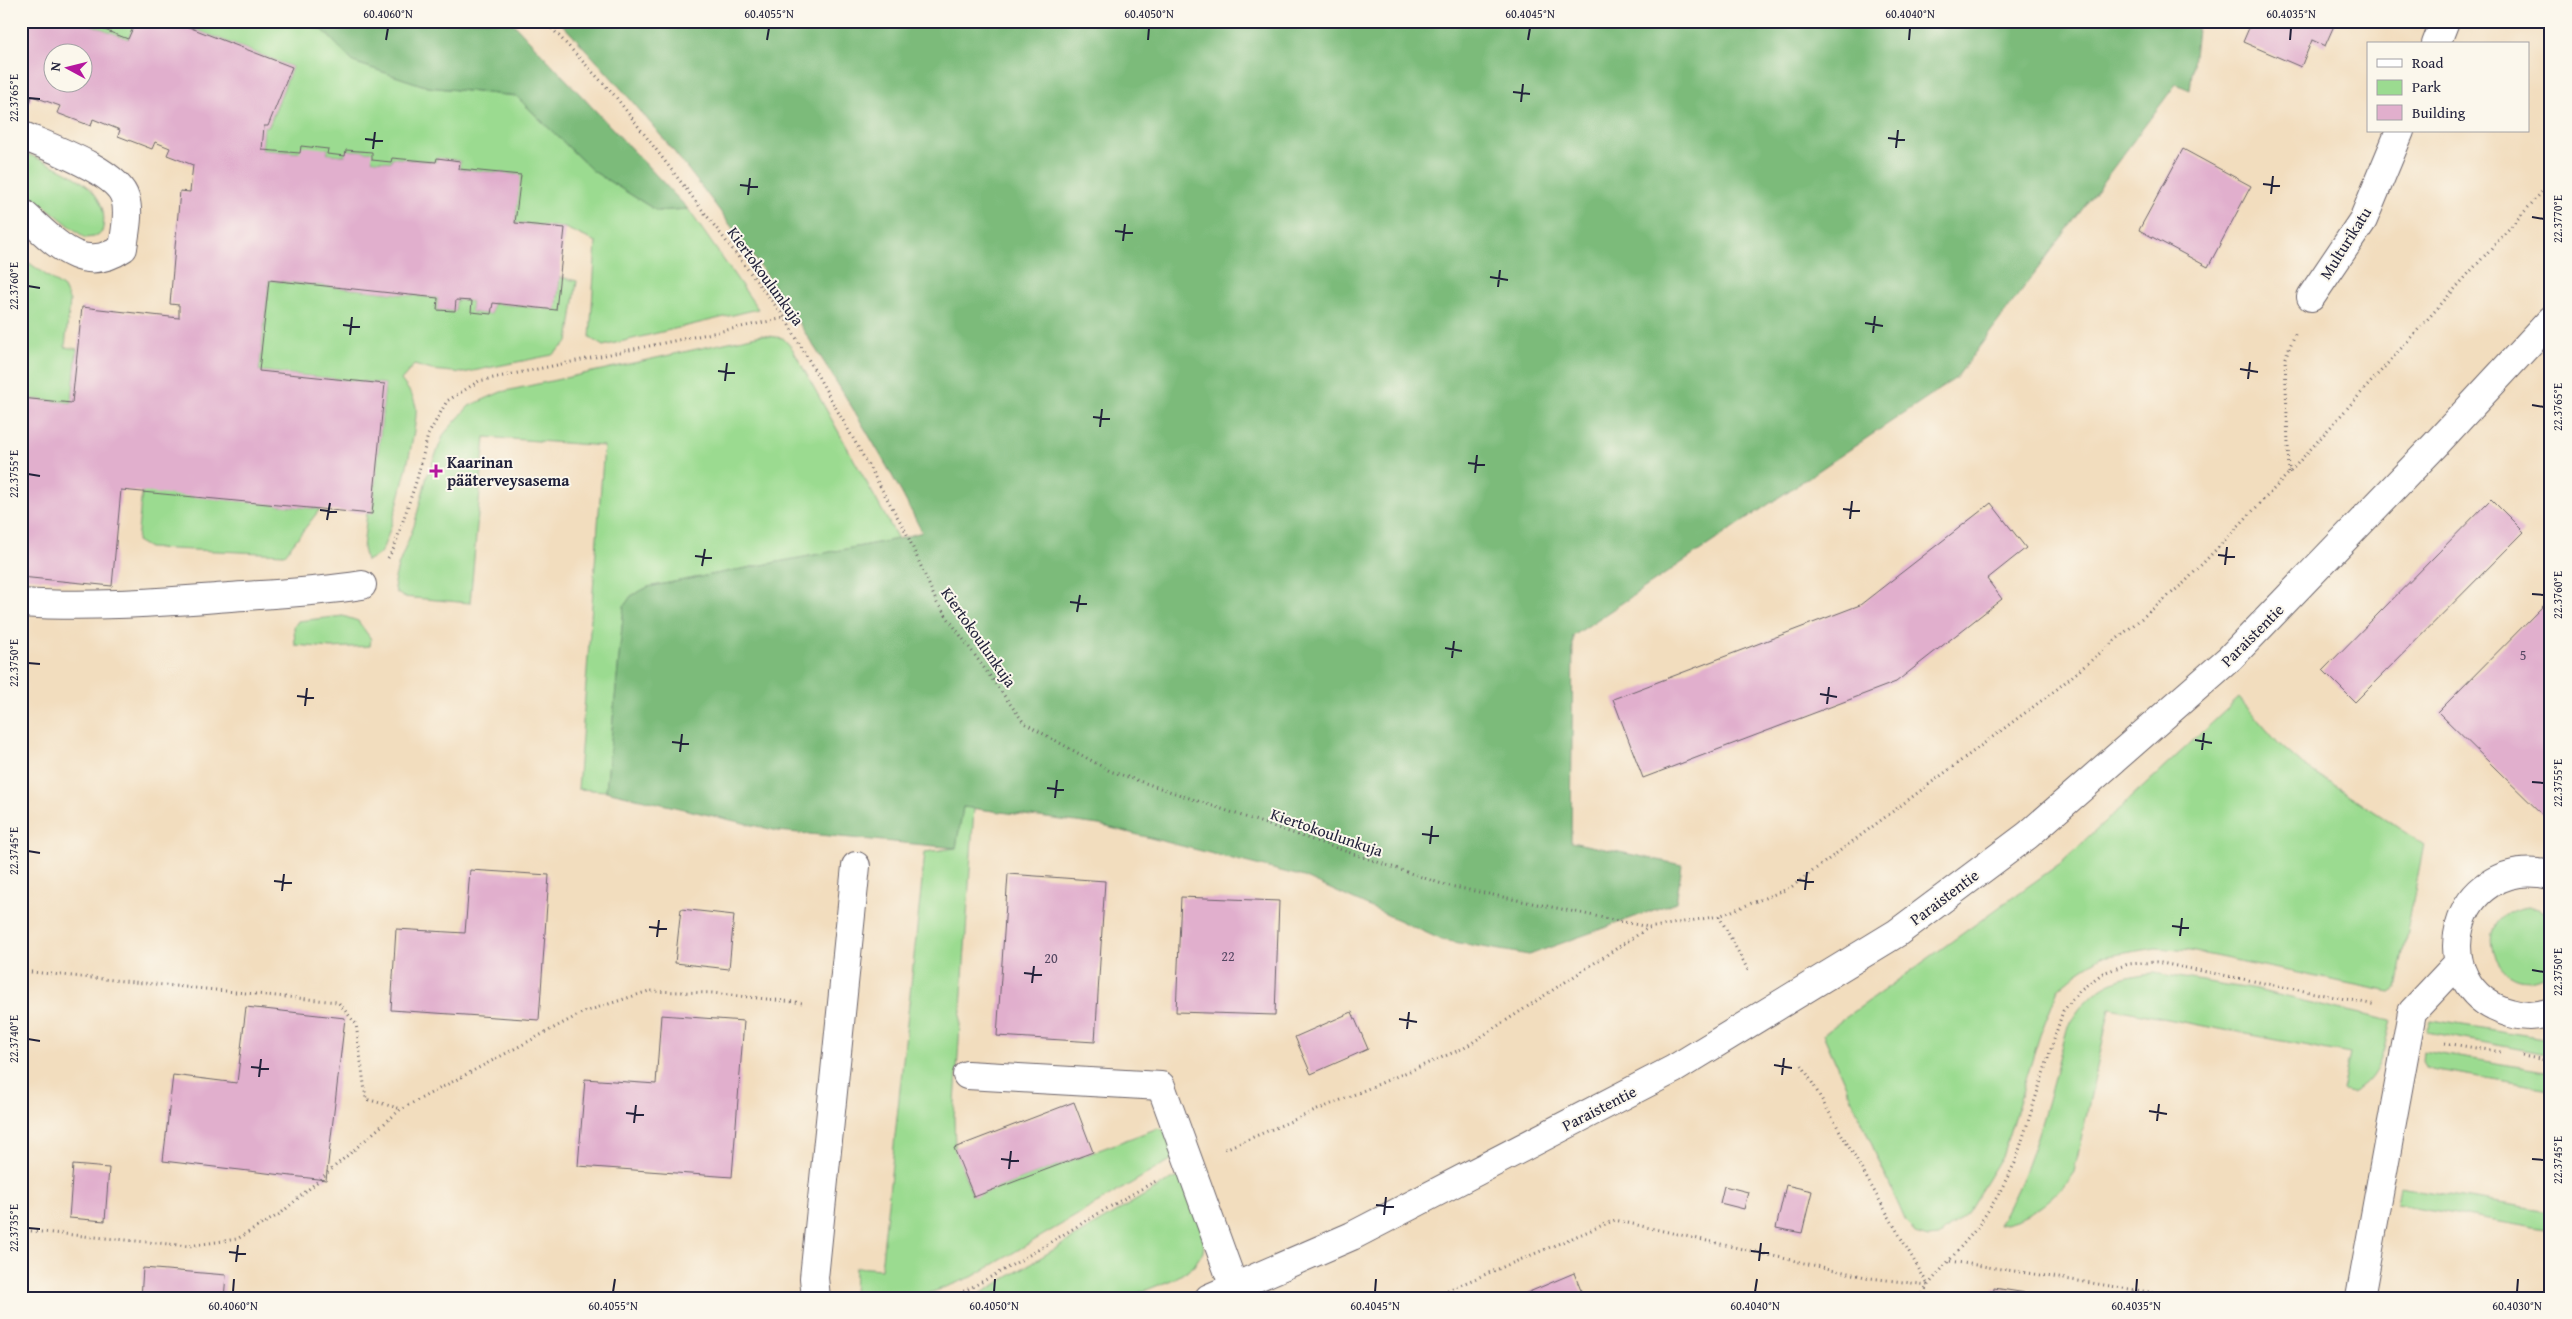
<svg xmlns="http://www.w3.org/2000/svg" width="2572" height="1319" font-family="'Gentium Book Plus',serif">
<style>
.green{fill:#9bdb90;stroke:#5e7e66}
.forest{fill:#7cbb7a;stroke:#4f6e5a}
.building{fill:#e1afcd;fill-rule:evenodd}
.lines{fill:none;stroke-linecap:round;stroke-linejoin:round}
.minor-casing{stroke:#6b6369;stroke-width:30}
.major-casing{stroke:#6b6369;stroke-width:30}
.path{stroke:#6b6369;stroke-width:3;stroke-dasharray:1 4;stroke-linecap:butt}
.minor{stroke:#fff;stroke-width:28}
.major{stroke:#fff;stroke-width:28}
.ticks{fill:none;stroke:#22223b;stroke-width:2}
.poi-dot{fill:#b5179e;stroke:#fbf7ec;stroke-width:2}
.labels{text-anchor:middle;stroke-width:4;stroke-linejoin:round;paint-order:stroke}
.number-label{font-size:14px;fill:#524560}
.street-label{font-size:16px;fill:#22223b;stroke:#fbf7ec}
.poi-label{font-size:16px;font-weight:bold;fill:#22223b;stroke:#fbf7ec;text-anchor:start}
.neatline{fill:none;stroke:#22223b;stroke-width:2}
.ticks-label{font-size:12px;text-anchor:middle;fill:#22223b}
</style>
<rect width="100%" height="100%" fill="#fbf7ec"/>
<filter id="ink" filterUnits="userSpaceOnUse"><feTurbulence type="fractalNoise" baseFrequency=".02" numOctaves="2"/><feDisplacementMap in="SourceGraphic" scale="10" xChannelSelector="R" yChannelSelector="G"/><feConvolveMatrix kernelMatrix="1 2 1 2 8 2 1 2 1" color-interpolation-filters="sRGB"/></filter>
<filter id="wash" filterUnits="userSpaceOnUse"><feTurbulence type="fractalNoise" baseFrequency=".0096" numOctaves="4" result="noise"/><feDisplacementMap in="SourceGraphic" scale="20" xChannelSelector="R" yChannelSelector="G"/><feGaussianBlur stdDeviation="1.12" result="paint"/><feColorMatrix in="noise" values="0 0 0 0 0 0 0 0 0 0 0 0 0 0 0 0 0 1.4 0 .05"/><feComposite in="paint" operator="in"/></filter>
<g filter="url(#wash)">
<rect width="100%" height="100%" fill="#f2ddbe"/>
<path class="green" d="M81,21h55l-8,18z
M173,21h126l24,9 30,32 75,25 88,9 77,75 64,40 31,-2 70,100 -155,37 -13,-8 6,-96 -31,-14 -50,-5 5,-48 -61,-6 1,-8 -23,-3 -1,4 -44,-4 -1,4 -19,-2 -1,-8 -24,-2 -2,6 -18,-2 1,-5 -28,4 -38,-3 2,-24h5l23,-59z
M21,151c33,16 94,33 81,81l-8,5 -9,1 -64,-51z
M21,257l43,31 6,13 -5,46 12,2 -5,54 -51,-5z
M560,277l17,4 -9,61 -16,13 -89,18 -31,-3 -18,-5 -13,15c6,8 13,16 15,27 3,18 -25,132 -36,146 -3,4 -10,6 -14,8l-3,-13 4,-35h5l13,-129 -126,-13 10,-91 169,18 -1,12 18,1 1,-11 16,1 -1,11 20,2 2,-11 63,7z
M761,335l22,3 9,10 106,191 -250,48 -17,9 -7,11 -18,184 -28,-2 26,-343 -119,-9 -15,166 -67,-6 -7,-5 -2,-10 4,-16 16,-40 13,-50 17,-42 25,-28 32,-14z
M142,491l178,18 -35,45 -136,-6 -12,-7z
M343,616l15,5 13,18 -1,7 -39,2 -36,-3 -1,-18 4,-6z
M2239,698l40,46 24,21 121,79 -28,144 -6,4 -200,-41 -34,-3 -55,9 -23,15 -20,17 -18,46 -38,121 -35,57 -28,23 -11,1 -13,-4 -9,-11 -83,-188 239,-172z
M963,807l11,1 -20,310 1,30 18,49 185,-69 9,4 9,25 -204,120 -55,21h-63l1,-31 26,2 44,-417 31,-4z
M2529,907l10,2 12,7v54c-49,40 -92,-56 -22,-63z
M2154,973l102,17 135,31c-8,28 -10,57 -39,71l-10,-2 8,-36 -240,-46 -36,164c-17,25 -44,48 -75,52 36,-61 50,-130 69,-198 23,-38 43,-49 86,-53z
M2431,1020l120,19v16l-124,-23z
M2423,1051l128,21v17l-126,-21 -3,-7z
M1183,1175l22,61 -2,16 -10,15 -19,12 -48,19h-153l192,-115z
M2400,1187l149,24 -3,19 -149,-26z"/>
<path class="forest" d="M299,21h212l177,188 -31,2 -64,-40 -77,-75 -88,-9 -75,-25 -30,-32z
M559,21h1639l-8,69 -14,-6 -220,294 -383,258 -2,206 111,23 -6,37 -147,53 -87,-15 -138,-63 -205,-52 -136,-18 -7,41 -178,-17 -172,-40 18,-185 7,-10 17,-9 250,-48 24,-7c-27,-54 -57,-104 -88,-154 -80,-128 -170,-248 -275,-357z"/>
<g id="blocks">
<path class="building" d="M21,21h60l47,18 8,-18h37l119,46 -24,59h-4l-2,24 38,3 1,-7 27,3 -1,5 18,2 1,-6 26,2v8l19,2 1,-4 44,4 1,-4 23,3 -1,8 62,6 -6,48 50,5 -9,82 -63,-7 -2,11 -20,-2 1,-11 -16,-1 -1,11 -18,-1 1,-12 -169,-18 -10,91 126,13 -13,130 -251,-24 -9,96 -91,-9v-179l51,5 10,-96 97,11v-13l-9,-1 10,-113 10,1 3,-27 -26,-10 3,-7 -15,-6 -3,7 -34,-13 2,-6 -27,-11 -2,7 -34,-13 3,-7 -28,-10 -2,7 -9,-3zM52,52h30v30h-30z
M2252,21h84l-11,25 -13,-6 -11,27 -58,-25z
M2183,149l68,37 -43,81 -69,-37z
M2491,499l33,33 -169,170 -32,-32z
M1991,503l35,45 -39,31 15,20 -106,83 -253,96 -30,-79 247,-94z
M2551,598v225l-113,-111z
M470,870l79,5 -10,145 -148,-10 5,-81 69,4z
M1008,874l97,7 -10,161 -98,-6z
M1181,897l98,4 -4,114 -99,-3z
M681,909l53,6 -5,54 -54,-6z
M246,1007l99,11 -19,162 -163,-19 10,-86 64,8z
M1352,1012l16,37 -57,25 -16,-37z
M661,1015l83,6 -12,156 -154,-11 7,-87 71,5z
M1074,1102l19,50 -119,45 -20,-49z
M73,1165l36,3 -4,53 -36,-3z
M1786,1185l26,6 -10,42 -26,-5z
M1724,1186l24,6 -4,17 -24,-6z
M143,1268l83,7 -2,23h-83z
M1574,1273l10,25h-69z
M1994,1288l58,9v1h-59z"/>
</g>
</g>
<g filter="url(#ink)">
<use href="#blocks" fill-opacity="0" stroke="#6b6369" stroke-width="1"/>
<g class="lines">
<defs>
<path id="minor" d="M2436,44l9,-23
M21,135c25,11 97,36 104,63 5,15 0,34 -2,50 -43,29 -70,-9 -102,-36
M2311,297l52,-77 37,-89
M21,603c70,5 140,-1 209,-6 44,-3 88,-5 132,-12
M2551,875c-100,-22 -130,113 -41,138 13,4 27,4 41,-1
M967,1075l194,11 73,201
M816,1298l-2,-20 42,-412
M2360,1298l52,-286 47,-50"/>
<path id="major" d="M1209,1298l143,-62 322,-167 223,-136 131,-98 202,-177 205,-213 116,-125"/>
</defs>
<use href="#minor" class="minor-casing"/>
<use href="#major" class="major-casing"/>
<path class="path" d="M545,21l70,75 170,222 121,214 31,71 87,120 86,48 335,114 203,42
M2289,473l-4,-115 11,-26
M388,558l6,-10 23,-69 11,-44 19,-34 32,-20 306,-63
M1719,916l30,56
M21,971l317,31 18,22 10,75 35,10
M2445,1043l56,9
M2522,1056l29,5
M1802,1065l126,220
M1225,1149l239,-101 184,-120 71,-12 71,-28 267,-199 128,-107 104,-109 262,-291
M21,1230l168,16 48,-7 43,-25 121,-105 183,-97 65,-21 63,2 91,10
M1950,1261l237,37
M2550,1293h1
M950,1298c71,-34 136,-80 206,-117
M1429,1298l186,-78 255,58 58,7
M1920,1298l8,-13 49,-57 20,-31 18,-34 48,-152 17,-21 23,-17 25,-9 28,-2 220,43"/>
<use href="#minor" class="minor"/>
<use href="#major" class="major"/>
</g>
</g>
<path class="ticks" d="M386,40l2,-12M767,40l2,-12M1148,40l1,-12M1528,40l2,-12M1909,40l1,-12M2290,40l1,-12M1513,92l17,2M28,98l12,1M1521,102l2,-18M1888,138l17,2M365,139l18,2M1896,148l2,-18M373,149l2,-17M2263,184l17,2M740,185l18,2M2271,194l2,-18M748,195l2,-17M2532,217l12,2M1115,231l18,2M1123,241l2,-17M1490,277l18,3M28,286l12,2M1498,287l2,-17M1865,323l18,3M343,325l17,2M1873,333l2,-17M350,335l2,-18M2240,369l18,3M718,371l17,2M2248,379l2,-17M725,381l2,-18M2532,405l12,2M1093,417l17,2M1100,427l2,-18M1468,463l17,2M1475,473l2,-18M28,474l12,2M1843,509l17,2M320,510l17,2M1850,519l2,-18M327,520l3,-17M2218,555l17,2M695,556l17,2M2225,565l2,-18M702,566l3,-17M2532,594l12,1M1070,602l17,2M1077,612l3,-17M1445,648l17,3M1452,658l2,-17M28,663l12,1M1820,694l17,3M297,696l17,2M1827,704l2,-17M305,706l2,-18M2195,740l17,3M672,742l17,2M2202,750l2,-17M680,752l2,-18M2532,782l12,1M1047,788l17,2M1055,798l2,-18M1422,834l17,2M1430,844l2,-18M28,851l12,2M1797,880l17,2M274,881l18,2M1805,890l2,-18M282,891l2,-17M2172,926l17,2M649,927l18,2M2180,936l2,-18M657,937l2,-17M2532,970l12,2M1024,973l18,2M1032,983l2,-17M1399,1019l18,3M1407,1029l2,-17M28,1039l12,2M1774,1065l18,3M251,1067l18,2M1782,1075l2,-17M259,1077l2,-18M2149,1111l18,3M626,1113l18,2M2157,1121l2,-17M634,1123l2,-18M1001,1159l18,2M2532,1159l12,1M1009,1169l2,-18M1376,1205l18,2M1384,1215l2,-18M28,1228l12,1M1751,1251l18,2M229,1252l17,2M1759,1261l2,-18M236,1262l2,-17M233,1292l1,-13M613,1292l2,-13M994,1292l1,-13M1375,1292l1,-13M1755,1292l2,-13M2136,1292l1,-13M2517,1292l1,-13"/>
<path class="poi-dot" d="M433.5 463.5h5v5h5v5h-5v5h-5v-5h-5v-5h5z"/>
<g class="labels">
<g class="number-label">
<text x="2523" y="660">5</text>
<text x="1228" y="961">22</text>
<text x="1051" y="963">20</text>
</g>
<g class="street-label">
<text transform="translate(2345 243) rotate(-58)" y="6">Multurikatu</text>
<text transform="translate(766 276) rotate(54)" y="6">Kiertokoulunkuja</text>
<text transform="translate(2252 635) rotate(-45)" y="6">Paraistentie</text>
<text transform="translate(979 637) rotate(55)" y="6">Kiertokoulunkuja</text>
<text transform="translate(1327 832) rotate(19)" y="6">Kiertokoulunkuja</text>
<text transform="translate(1944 897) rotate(-37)" y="6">Paraistentie</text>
<text transform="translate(1599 1108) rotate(-27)" y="6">Paraistentie</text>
</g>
<g class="poi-label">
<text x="447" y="468">Kaarinan<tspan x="447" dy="18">pääterveysasema</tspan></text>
</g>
</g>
<rect width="2572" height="1319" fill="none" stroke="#fbf7ec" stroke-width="55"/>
<rect x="2367" y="42" width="162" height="90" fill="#fbf7ec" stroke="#a4a2a5"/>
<rect x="2377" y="59" width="25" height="8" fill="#ffffff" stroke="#a4a2a5"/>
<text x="2412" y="68" font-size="15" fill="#22223b">Road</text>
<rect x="2377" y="80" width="25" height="15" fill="#9bdb90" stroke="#a4a2a5"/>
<text x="2412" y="92" font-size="15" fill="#22223b">Park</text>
<rect x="2377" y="105" width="25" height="15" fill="#e1afcd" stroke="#a4a2a5"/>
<text x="2412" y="118" font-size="15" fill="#22223b">Building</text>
<g transform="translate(68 68) rotate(277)"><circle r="24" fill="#fbf7ec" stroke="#a4a2a5"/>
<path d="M0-4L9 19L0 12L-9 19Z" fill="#b5179e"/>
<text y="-8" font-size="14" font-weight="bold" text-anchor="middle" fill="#22223b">N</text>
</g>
<rect x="28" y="28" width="2516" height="1264" class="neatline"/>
<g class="ticks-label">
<text x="388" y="18">60.4060°N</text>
<text x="769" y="18">60.4055°N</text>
<text x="1149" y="18">60.4050°N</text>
<text x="1530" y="18">60.4045°N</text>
<text x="1910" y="18">60.4040°N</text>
<text x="2291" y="18">60.4035°N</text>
<text transform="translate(14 98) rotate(-90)" y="4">22.3765°E</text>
<text transform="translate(2558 219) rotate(-90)" y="4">22.3770°E</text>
<text transform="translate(14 286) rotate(-90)" y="4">22.3760°E</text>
<text transform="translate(2558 407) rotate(-90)" y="4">22.3765°E</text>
<text transform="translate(14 474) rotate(-90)" y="4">22.3755°E</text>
<text transform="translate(2558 595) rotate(-90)" y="4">22.3760°E</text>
<text transform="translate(14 663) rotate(-90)" y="4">22.3750°E</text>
<text transform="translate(2558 783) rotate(-90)" y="4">22.3755°E</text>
<text transform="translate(14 851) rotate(-90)" y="4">22.3745°E</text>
<text transform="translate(2558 972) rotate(-90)" y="4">22.3750°E</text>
<text transform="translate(14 1039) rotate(-90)" y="4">22.3740°E</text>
<text transform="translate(2558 1160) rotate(-90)" y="4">22.3745°E</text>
<text transform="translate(14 1228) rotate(-90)" y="4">22.3735°E</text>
<text x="233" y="1310">60.4060°N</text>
<text x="613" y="1310">60.4055°N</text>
<text x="994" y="1310">60.4050°N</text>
<text x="1375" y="1310">60.4045°N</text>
<text x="1755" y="1310">60.4040°N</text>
<text x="2136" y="1310">60.4035°N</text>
<text x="2517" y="1310">60.4030°N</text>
</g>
</svg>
